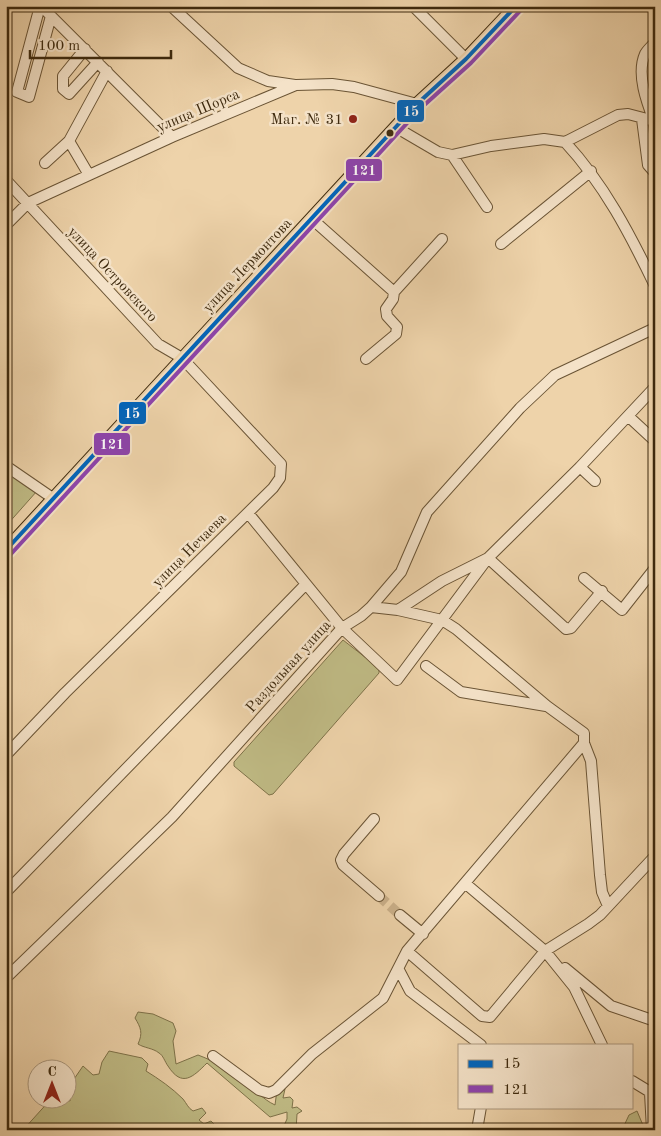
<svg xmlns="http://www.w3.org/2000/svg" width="661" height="1136" font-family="'Old Standard TT',serif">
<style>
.green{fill:#bfba84;stroke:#7e7249}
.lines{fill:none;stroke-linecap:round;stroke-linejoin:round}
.minor-tunnel{stroke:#cbb18b;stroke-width:10;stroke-dasharray:10 5;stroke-linecap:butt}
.minor-casing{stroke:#6a5435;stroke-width:12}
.major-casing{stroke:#3e2a0e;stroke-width:14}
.minor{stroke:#f4e2c8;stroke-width:10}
.major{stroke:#eed3aa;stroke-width:12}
.bus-1-casing{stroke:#f4e2c8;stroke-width:8}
.bus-2-casing{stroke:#f4e2c8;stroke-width:8}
.bus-1{stroke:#0065bd;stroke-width:4}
.bus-2{stroke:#8e44ad;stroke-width:4}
.poi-dot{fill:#8f2418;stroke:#f4e2c8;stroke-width:2}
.bus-dot{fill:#3e2a0e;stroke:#f4e2c8;stroke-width:2}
.labels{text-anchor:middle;stroke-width:5;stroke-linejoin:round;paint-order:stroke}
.street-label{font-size:15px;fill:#3e2a0e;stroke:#f4e2c8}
.poi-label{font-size:15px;fill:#3e2a0e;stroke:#f4e2c8;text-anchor:end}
.line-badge{stroke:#f4e2c8;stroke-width:2}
.badge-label{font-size:14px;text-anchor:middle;font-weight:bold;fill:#fff}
</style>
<rect width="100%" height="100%" fill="#eed3aa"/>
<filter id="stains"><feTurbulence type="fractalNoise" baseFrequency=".004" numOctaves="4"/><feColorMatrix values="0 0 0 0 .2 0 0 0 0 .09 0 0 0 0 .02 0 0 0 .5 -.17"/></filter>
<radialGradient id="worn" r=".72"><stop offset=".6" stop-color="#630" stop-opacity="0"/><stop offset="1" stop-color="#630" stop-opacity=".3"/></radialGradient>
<path class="green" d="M6,469l31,22 -31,35z
M343,640l36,28v5l-106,121 -4,1 -35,-29v-4z
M138,1012l15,2 20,9 3,8 -3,10 3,23 22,-9c16,6 32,15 46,25 11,9 18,19 31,25l2,-15 8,-1 -2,9 7,-1 3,3 -1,8 5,-1 5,4 -5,3 -1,16h-14l5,-11v-7l-17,5 -63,-54c-14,14 -25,25 -39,3 -3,-4 -5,-11 -9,-13 -6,-5 -15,-5 -21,-9 5,-11 3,-16 -3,-26z
M109,1051l33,7 6,6 -2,7c13,8 26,17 37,28 4,5 5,9 10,12l9,-3 4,5 -7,7 5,4 7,-3 9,9h-197l28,-31h14l5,2 2,-19 11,-16 10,9 6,-1 3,-12z
M637,1111l8,19h-23l7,-15z"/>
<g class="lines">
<path class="minor-tunnel" d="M379,896l21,19"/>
<defs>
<path id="minor" d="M40,6l-23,86 12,5 22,-81
M171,6l67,62 30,13 27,4
M413,6l53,53
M47,12l125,125
M85,49l-22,27v13l6,5 29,-32
M642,119l6,46 7,8
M654,121c-7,-18 -18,-47 -9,-67 2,-4 7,-8 10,-12
M397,128l41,24 14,3 39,-9 53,-7 21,3c39,42 65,92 90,144
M69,141l20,34
M565,142l53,-27 10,-1 27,7
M452,155l35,52
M45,163l24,-22 38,-70
M6,180l152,164 24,14 99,106 -1,14 -7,10 -208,205 -59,62
M312,219l82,73 -1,7 -7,10 1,7 10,11 -1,7 -30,25
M6,225l22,-22 144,-66 124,-52 36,-1 22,3 63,17
M501,244l90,-73
M394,292l48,-53
M628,416l27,25
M6,466l48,33
M580,467l15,14
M248,513l94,115 55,52 91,-122 78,71 5,-1 31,-37
M584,578l38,32 33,-42
M371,607l27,3 44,-29 46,-23 92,-91 75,-80
M426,666l35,26 85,14
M584,743l7,18 9,114 2,17 6,14
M374,819l-30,35 -3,6 2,5 36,31
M466,884l79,67 29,36 28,58
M6,892l299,-307
M400,915l23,19
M407,951l75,65 8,1 55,-66 43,-27 12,-9 55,-59
M565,968l46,38 44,15
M399,970l11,21 71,54
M6,978l166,-161 170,-189 19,-12 10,-9 30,-35 26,-60 93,-104 35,-33 100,-47
M213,1056l46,34 10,3 7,-3 36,-36 71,-56 24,-47 177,-208v-10l-37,-27 -91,-77 -14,-9 -44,-10
M632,1081l23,14
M477,1130l4,-23
M652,1130l-2,-37h5"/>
<path id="major" d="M6,550l411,-446 49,-45 50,-53"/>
</defs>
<use href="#minor" class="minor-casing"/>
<use href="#major" class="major-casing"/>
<use href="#minor" class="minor"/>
<use href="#major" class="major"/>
<defs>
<path id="bus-1" d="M6,550l411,-446 49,-45 50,-53"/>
<path id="bus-2" d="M11,554l410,-446 50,-45 50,-53"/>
</defs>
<use href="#bus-1" class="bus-1-casing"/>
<use href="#bus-2" class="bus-2-casing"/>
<use href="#bus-1" class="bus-1"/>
<use href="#bus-2" class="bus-2"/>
</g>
<circle class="poi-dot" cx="353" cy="119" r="5"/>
<circle class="bus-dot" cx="390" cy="133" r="4.5"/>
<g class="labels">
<g class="street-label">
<text transform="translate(198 110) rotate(-23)" y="5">улица Щорса</text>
<text transform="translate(247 265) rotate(-47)" y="5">улица Лермонтова</text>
<text transform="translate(113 274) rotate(47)" y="5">улица Островского</text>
<text transform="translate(189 550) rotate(-45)" y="5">улица Нечаева</text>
<text transform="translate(288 666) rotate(-48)" y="5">Раздольная улица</text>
</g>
<g class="poi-label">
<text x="343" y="124">Маг. № 31</text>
</g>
</g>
<g class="line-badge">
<rect x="396" y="99" width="29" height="24" rx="5" fill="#0065bd"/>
<rect x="345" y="158" width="38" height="24" rx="5" fill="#8e44ad"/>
<rect x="118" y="401" width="29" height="24" rx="5" fill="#0065bd"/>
<rect x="93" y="432" width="38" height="24" rx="5" fill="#8e44ad"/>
</g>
<g class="badge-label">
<text x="411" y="116">15</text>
<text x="364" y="175">121</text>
<text x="132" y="418">15</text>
<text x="112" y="449">121</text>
</g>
<rect width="661" height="1136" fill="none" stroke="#eed3aa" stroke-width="25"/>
<rect x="8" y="8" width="646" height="1121" fill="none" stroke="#3e2a0e" stroke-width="2.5"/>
<rect x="12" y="12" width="636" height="1111" fill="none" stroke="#3e2a0e"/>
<rect x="458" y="1044" width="175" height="65" fill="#f4e2c8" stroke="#ab987e"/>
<rect x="468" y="1060" width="25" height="8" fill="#0065bd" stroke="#ab987e"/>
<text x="503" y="1068" font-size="15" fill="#3e2a0e">15</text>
<rect x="468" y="1085" width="25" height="8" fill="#8e44ad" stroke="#ab987e"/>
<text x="503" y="1094" font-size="15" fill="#3e2a0e">121</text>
<g transform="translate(52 1084)"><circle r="24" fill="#f4e2c8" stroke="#ab987e"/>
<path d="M0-4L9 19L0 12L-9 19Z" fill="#8f2418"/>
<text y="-8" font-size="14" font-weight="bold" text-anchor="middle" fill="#3e2a0e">С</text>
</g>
<path d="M30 50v8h141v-8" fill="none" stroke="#3e2a0e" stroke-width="2.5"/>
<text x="38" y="50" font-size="15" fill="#3e2a0e" stroke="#f4e2c8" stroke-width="4" paint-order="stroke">100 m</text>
<rect width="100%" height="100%" filter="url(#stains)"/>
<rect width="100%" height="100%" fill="url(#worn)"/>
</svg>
